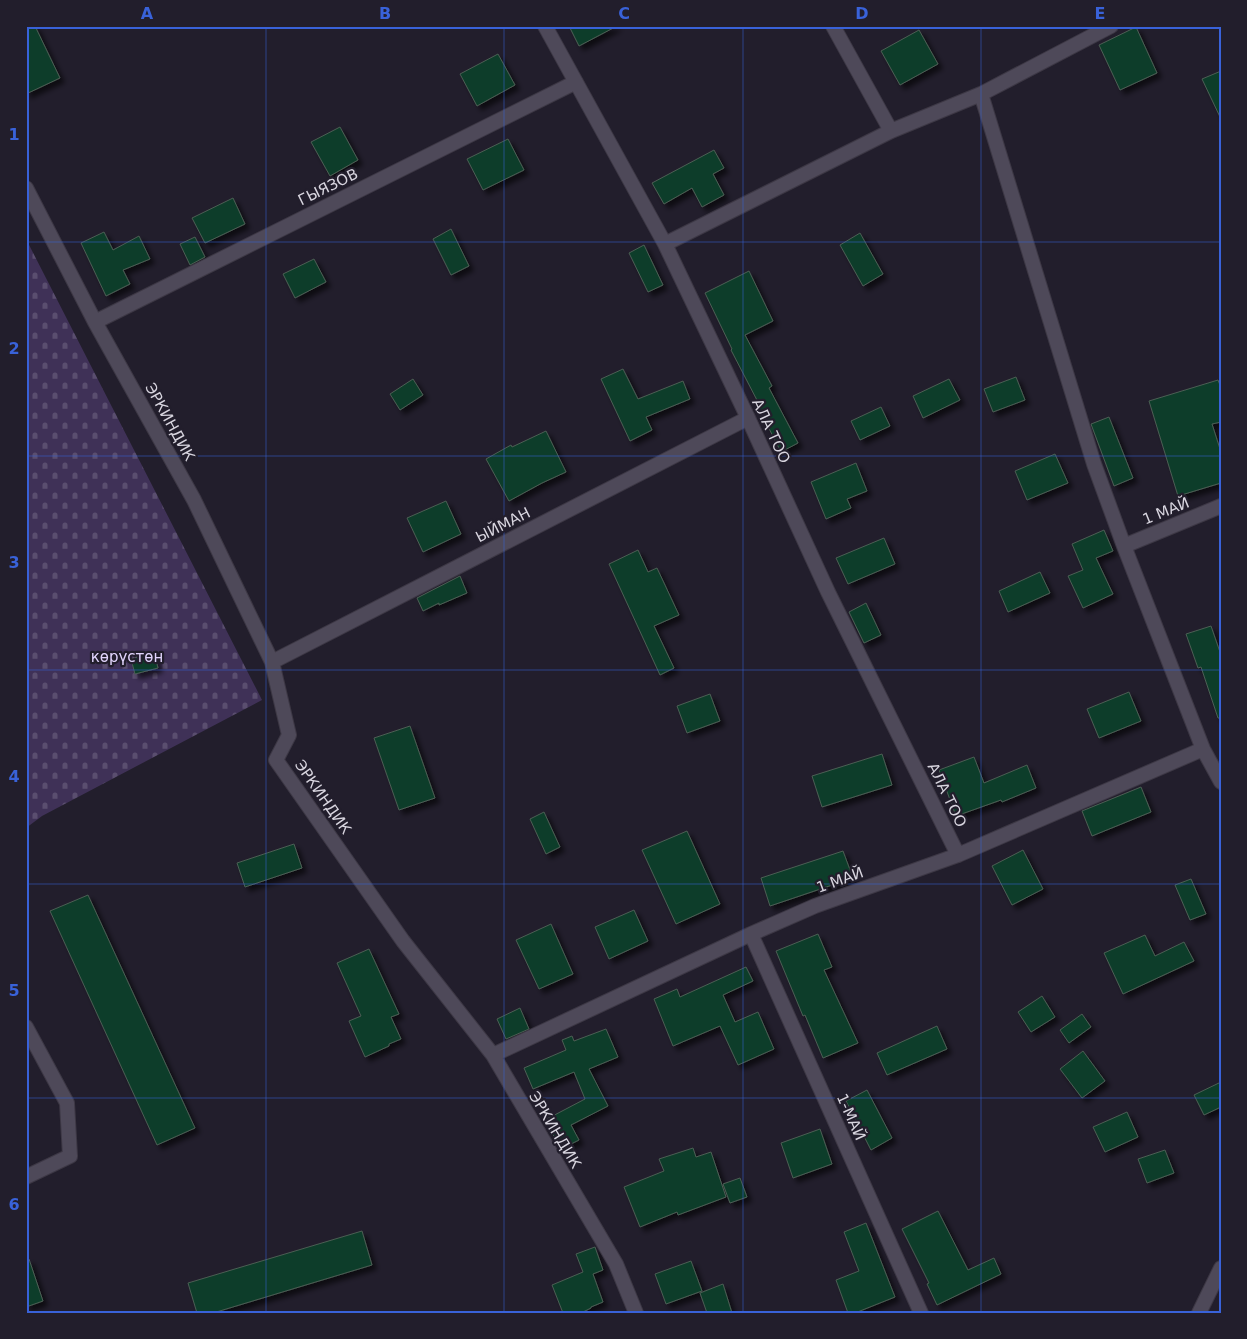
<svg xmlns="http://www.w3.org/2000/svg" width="1247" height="1339" font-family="'DejaVu Sans',sans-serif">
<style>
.cemetery{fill:url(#cemetery-stones)}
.building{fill:#0c3e2a;stroke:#4c5e54;filter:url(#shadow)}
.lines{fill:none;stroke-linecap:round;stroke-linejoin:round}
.minor-casing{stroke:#3d3845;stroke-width:16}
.minor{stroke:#4e4959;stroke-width:14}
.grid{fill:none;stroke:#3962d9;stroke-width:1;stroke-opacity:0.55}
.labels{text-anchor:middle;stroke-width:4.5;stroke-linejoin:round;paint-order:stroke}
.street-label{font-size:15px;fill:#d8d5df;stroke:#221e2c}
.park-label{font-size:15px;fill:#e2d5fd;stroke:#221e2c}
.neatline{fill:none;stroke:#3962d9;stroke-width:2}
.grid-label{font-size:16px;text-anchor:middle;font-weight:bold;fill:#3962d9}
</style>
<defs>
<pattern id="cemetery-stones" width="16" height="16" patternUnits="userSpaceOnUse" patternTransform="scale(1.25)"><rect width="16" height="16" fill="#3f3157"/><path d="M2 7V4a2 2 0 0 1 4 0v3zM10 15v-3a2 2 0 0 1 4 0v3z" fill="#5a4e6f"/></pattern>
<filter id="shadow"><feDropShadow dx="4.5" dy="4.5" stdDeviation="2.5" flood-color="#0009"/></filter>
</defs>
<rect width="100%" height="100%" fill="#221e2c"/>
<path class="cemetery" d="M26,239l236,461 -220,116 -16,12z"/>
<path class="building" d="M26,26h9l25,52 -34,16z
M569,26h48l-38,20z
M1136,27l21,46 -37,17 -21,-45z
M919,30l19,34 -38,21 -19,-34z
M498,54l17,31 -38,21 -17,-32z
M1221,71v48l-19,-40z
M340,127l18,33 -28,16 -19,-34z
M508,139l16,31 -41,20 -16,-31z
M714,150l10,18 -11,6 11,21 -22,12 -10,-19 -28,16 -12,-21z
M233,198l12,26 -40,19 -13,-25z
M451,229l18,37 -18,9 -18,-36z
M104,232l9,18 26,-14 11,23 -27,11 7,14 -24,12 -25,-53z
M860,233l23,41 -20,12 -23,-41z
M195,237l10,20 -15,8 -10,-21z
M644,245l19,40 -15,7 -19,-39z
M314,259l12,23 -31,16 -12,-24z
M749,271l24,50 -28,14 27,51 -3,2 29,55 -17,9 -24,-47 2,-1 -28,-54 1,-1 -27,-56z
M623,369l15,30 45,-18 7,18 -44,18 6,13 -22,11 -29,-62z
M1016,377l9,23 -32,12 -9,-23z
M413,379l10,16 -23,15 -10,-16z
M949,379l11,21 -37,18 -10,-22z
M1218,380l3,8v34l-9,2 9,28v31l-43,13 -29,-95z
M881,407l9,19 -30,14 -9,-19z
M1109,417l24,61 -19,8 -23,-62z
M546,431l20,41 -24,11 -33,18 -23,-42 25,-14 1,2z
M1055,454l13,29 -41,17 -12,-29z
M856,463l11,28 -20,8 4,9 -25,11 -15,-37z
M446,501l15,33 -38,18 -16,-34z
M1104,530l9,21 -17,7 17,36 -30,14 -15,-32 15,-6 -11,-26z
M884,538l11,26 -47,20 -12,-26z
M638,550l10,22 9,-4 22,47 -25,11 20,42 -14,7 -51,-111z
M1040,572l10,21 -42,19 -9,-21z
M460,576l7,17 -28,12v-2l-16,8 -6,-13z
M866,603l15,32 -17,8 -15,-31z
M1211,626l10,29v63h-3l-17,-51 -3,1 -12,-34z
M154,653l4,15 -23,6 -4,-15z
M1129,692l12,29 -42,17 -12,-29z
M710,694l10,27 -33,12 -10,-27z
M410,726l25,72 -36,12 -25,-72z
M882,754l10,31 -70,22 -10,-31z
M974,757l10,26 43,-18 9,23 -34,14 -1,-2 -45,16 -17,-46z
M1141,787l10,25 -59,24 -10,-25z
M544,812l16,35 -14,7 -16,-35z
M687,831l33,73 -44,20 -34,-74z
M294,844l8,24 -57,19 -8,-24z
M1023,850l20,39 -31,16 -20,-39z
M843,851l10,27 -83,28 -9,-28z
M1191,879l15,35 -16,6 -15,-35z
M88,895l107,233 -38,17 -107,-234z
M634,910l14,31 -39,18 -14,-32z
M551,924l22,50 -34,15 -23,-49z
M818,934l14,33 -8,3 34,73 -35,15 -18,-43 -2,1 -27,-65z
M1145,935l10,21 29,-14 10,19 -71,33 -19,-41z
M369,949l30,65 -8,3 10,22 -12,5v2l-24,11 -16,-36 12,-5 -24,-53z
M746,967l7,14 -30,14 12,27 23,-10 16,37 -36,16 -18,-39 -47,20 -19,-47 23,-10 3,8z
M1042,996l13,21 -24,15 -13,-20z
M520,1008l9,21 -23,10 -9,-20z
M1082,1014l9,13 -22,16 -9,-13z
M937,1026l10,23 -60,26 -10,-22z
M606,1029l12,28 -29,12 19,37 -37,19 8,15 -18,9 -16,-29 40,-21 -11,-27 -41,17 -9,-21 42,-18 -4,-10 10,-4 2,5z
M1083,1051l22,30 -23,17 -22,-29z
M1221,1082v25l-17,8 -10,-20z
M867,1090l25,48 -21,12 -25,-49z
M1127,1112l11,25 -33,15 -12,-25z
M820,1129l12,35 -39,14 -12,-35z
M693,1148l3,9 15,-5 15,45 -48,18 -1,-3 -37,15 -16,-40 40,-16 -5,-12z
M1165,1150l9,23 -27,10 -9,-24z
M740,1178l7,19 -17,6 -7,-19z
M938,1211l30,59 26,-12 7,16 -64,31 -10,-21 2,-1 -27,-54z
M866,1223l29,74 -40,16h-7l-12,-33 23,-9 -15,-39z
M362,1231l10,34 -159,48h-16l-9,-30z
M595,1247l8,23 -10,4 10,28 -12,5v1l-10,5h-18l-11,-28 31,-13 -7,-18z
M29,1259l14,42 -17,6v-47z
M691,1261l11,30 -36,13 -11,-30z
M723,1284l9,29h-25l-7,-20z"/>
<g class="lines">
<defs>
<path id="minor" d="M545,26l120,218 83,174 80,174 130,263
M833,26l58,105
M981,94l113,370 30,82 79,203 18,33
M26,188l69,134 99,178 78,162 17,73 -13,25 127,181 90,114 123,209 20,49
M665,244l226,-113 90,-37 130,-68
M95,322l481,-240
M1124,546l97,-40
M272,662l476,-244
M751,934l170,379
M26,1027l41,76 3,53 -44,21
M493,1055l258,-121 64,-28 143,-51 245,-106
M1199,1313l22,-45"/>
</defs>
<use href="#minor" class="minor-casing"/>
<use href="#minor" class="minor"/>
</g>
<path class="grid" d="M266,26v1287M504,26v1287M743,26v1287M981,26v1287M26,242h1195M26,456h1195M26,670h1195M26,884h1195M26,1098h1195"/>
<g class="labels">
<g class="street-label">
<text transform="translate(328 187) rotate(-26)" y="5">ГЫЯЗОВ</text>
<text transform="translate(170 422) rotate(61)" y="5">ЭРКИНДИК</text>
<text transform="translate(771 431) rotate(65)" y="5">АЛА ТОО</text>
<text transform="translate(1166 511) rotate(-22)" y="5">1 МАЙ</text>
<text transform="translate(503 525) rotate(-27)" y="5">ЫЙМАН</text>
<text transform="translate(947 795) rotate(64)" y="5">АЛА ТОО</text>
<text transform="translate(323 797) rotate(55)" y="5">ЭРКИНДИК</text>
<text transform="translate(840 880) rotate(-20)" y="5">1 МАЙ</text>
<text transform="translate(851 1117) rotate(66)" y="5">1-МАЙ</text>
<text transform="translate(555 1130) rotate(59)" y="5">ЭРКИНДИК</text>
</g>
<g class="park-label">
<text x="127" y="662">көрүстөн</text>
</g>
</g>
<rect width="1247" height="1339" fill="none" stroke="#221e2c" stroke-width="55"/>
<rect x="28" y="28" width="1192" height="1284" class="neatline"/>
<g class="grid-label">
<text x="147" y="19">A</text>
<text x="385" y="19">B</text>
<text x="624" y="19">C</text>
<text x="862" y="19">D</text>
<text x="1100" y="19">E</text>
<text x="14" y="140">1</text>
<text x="14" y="354">2</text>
<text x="14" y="568">3</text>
<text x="14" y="782">4</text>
<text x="14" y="996">5</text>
<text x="14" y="1210">6</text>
</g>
</svg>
